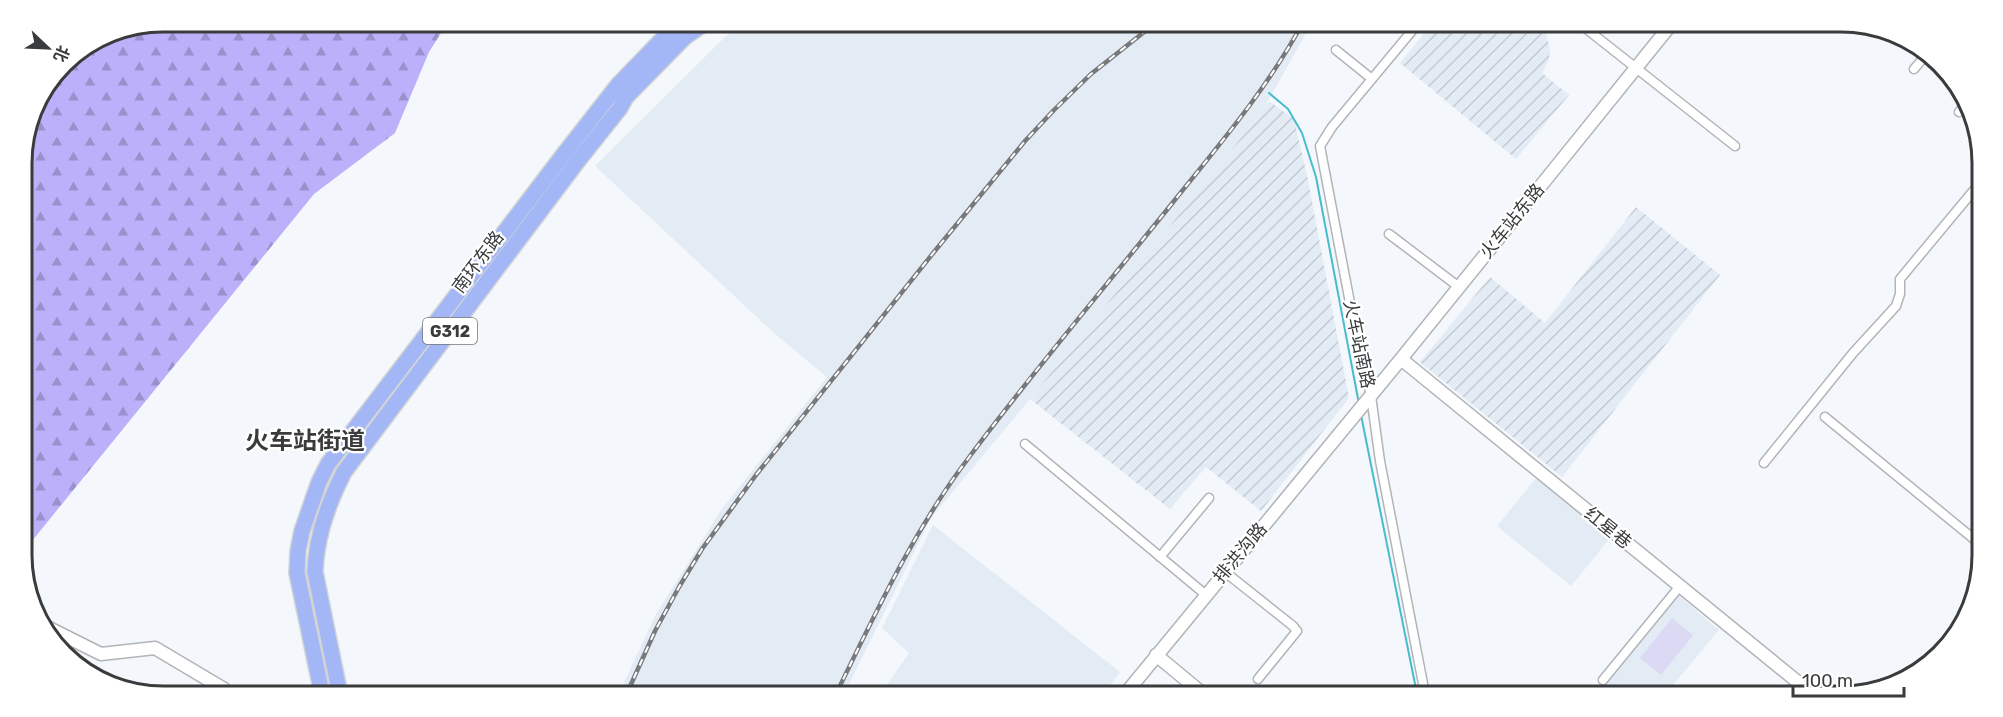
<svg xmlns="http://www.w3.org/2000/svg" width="2003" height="717" font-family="Rubik,'Noto Sans SC',sans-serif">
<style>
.built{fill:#e3ebf5}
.industrial{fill:url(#industrial-furrows)}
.forest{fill:url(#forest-firs)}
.park{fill:#dcd9f4}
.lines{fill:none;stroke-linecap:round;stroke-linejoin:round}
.stream{stroke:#48bbcd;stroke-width:2}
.street-casing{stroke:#b1b4b8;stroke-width:11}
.secondary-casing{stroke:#b1b4b8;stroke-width:15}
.highway-casing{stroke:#d3d4d4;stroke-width:18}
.street{stroke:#fff;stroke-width:8}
.secondary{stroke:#fff;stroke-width:12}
.highway{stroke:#a3b7f7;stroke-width:15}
.rail-casing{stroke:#77797b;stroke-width:4.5}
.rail{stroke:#fff;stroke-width:2;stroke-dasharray:7;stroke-linecap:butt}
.labels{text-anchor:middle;stroke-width:4.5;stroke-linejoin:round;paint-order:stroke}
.shield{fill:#fff;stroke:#747676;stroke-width:1.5}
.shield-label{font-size:16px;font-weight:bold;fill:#393b3c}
.street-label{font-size:18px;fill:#393b3c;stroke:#fff}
.district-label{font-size:24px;font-weight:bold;fill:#393b3c;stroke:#fff}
.rim{fill:none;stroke:#393b3c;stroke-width:3}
</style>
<defs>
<pattern id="industrial-furrows" width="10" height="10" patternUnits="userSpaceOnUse" patternTransform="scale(1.5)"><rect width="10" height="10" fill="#e3ebf5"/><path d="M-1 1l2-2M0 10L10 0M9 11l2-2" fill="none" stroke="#c4cad3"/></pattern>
<pattern id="forest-firs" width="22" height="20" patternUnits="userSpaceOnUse" patternTransform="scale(1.5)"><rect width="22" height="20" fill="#bcb0fa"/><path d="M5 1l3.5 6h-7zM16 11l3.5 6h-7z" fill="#9a90cc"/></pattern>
</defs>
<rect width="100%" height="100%" fill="#f4f8fc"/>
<path class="built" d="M745,23l565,3 -48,86 -232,287 -99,119 -86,174 -225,-1 35,-75 66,-106 106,-133 -52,-43 -180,-168 131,-130z
M1537,477l74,60 -40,49 -74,-60z
M933,525l187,147 -16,21 -213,-1 -6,-5 24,-34 -27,-25z
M1678,595l41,35 -52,62 3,3h-53l-13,-11z"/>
<path class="industrial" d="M1430,26l110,1 6,6 4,17 -1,9 -7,14 27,22 -53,64 -116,-96z
M1269,101l25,18 13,56 42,223 -88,113 -55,-44 -36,42 -140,-110 232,-287z
M1636,207l84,68 -158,202 -142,-115 70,-85 55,46z"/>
<path class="forest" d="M162,21l286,1 -19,30 -34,81 -81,61 -291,358 -2,-399 15,-54 33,-43 40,-24z"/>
<path class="park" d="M1672,618l21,17 -32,40 -21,-17z"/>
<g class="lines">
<path class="stream" d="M1269,93l19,16 14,24 14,44 43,227
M1361,415l56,279"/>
<defs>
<path id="street" d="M1416,26l-84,101 -12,19 31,162 20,88 9,65 45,233
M1584,27l151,119
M1336,50l36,29
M1914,69l12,-14
M1959,112l5,-6
M1389,234l70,53
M1825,417l150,123
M1025,444l181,151
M1764,463l89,-110 43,-47 4,-12v-15l74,-89
M1160,557l49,-59
M1225,572l68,54 4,5 -39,48
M1603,680l77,-94
M1592,695v-1"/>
<path id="secondary" d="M1401,359l414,337
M45,626l56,28 54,-6 69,41
M1156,655l46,38
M1126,693l275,-334 268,-332"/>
<path id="highway" d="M321,689l-24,-116 1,-22 4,-20 17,-49 9,-18 236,-310 54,-69 60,-62
M339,690l-24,-118c1,-35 13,-69 29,-100l233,-310 43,-54 6,-11 59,-60 20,-14"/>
</defs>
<use href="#street" class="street-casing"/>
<use href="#secondary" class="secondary-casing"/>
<use href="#highway" class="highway-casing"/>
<use href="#street" class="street"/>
<use href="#secondary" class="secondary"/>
<use href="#highway" class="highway"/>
<defs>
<path id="rail" d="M628,691l27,-60 24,-44 23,-38 54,-74 178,-223 91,-111 29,-31 37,-36 62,-49
M837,692c40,-82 78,-164 133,-236 65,-87 136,-170 204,-255 45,-56 92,-111 127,-175"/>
</defs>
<use href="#rail" class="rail-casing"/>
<use href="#rail" class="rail"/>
</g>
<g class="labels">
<rect class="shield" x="423" y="318" width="54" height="26" rx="4.5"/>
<g class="shield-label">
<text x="450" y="337">G312</text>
</g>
<g class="street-label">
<text transform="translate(1512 221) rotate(-51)" y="6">火车站东路</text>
<text transform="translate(478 262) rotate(-53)" y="6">南环东路</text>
<text transform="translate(1359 344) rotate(78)" y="6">火车站南路</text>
<text transform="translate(1608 528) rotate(39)" y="6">红星巷</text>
<text transform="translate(1240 553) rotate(-50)" y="6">排洪沟路</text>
</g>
<g class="district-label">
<text x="305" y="449">火车站街道</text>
</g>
</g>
<path d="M0 0H2003V717H0ZM163 32H1841A131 131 0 0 1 1972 163V555A131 131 0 0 1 1841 686H163A131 131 0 0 1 32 555V163A131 131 0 0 1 163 32Z" fill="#fff" fill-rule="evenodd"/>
<path class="rim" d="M163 32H1841A131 131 0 0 1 1972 163V555A131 131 0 0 1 1841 686H163A131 131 0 0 1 32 555V163A131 131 0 0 1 163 32Z"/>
<g transform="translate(48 48) rotate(113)" stroke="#ffffff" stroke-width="4.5" paint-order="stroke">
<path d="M0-4.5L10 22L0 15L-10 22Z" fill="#393b3c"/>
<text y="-9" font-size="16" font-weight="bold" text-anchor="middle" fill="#393b3c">北</text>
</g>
<path d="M1793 687v9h111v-9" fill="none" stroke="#393b3c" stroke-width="3"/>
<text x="1802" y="687" font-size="18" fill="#393b3c" stroke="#ffffff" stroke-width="4.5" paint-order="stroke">100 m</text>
</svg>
